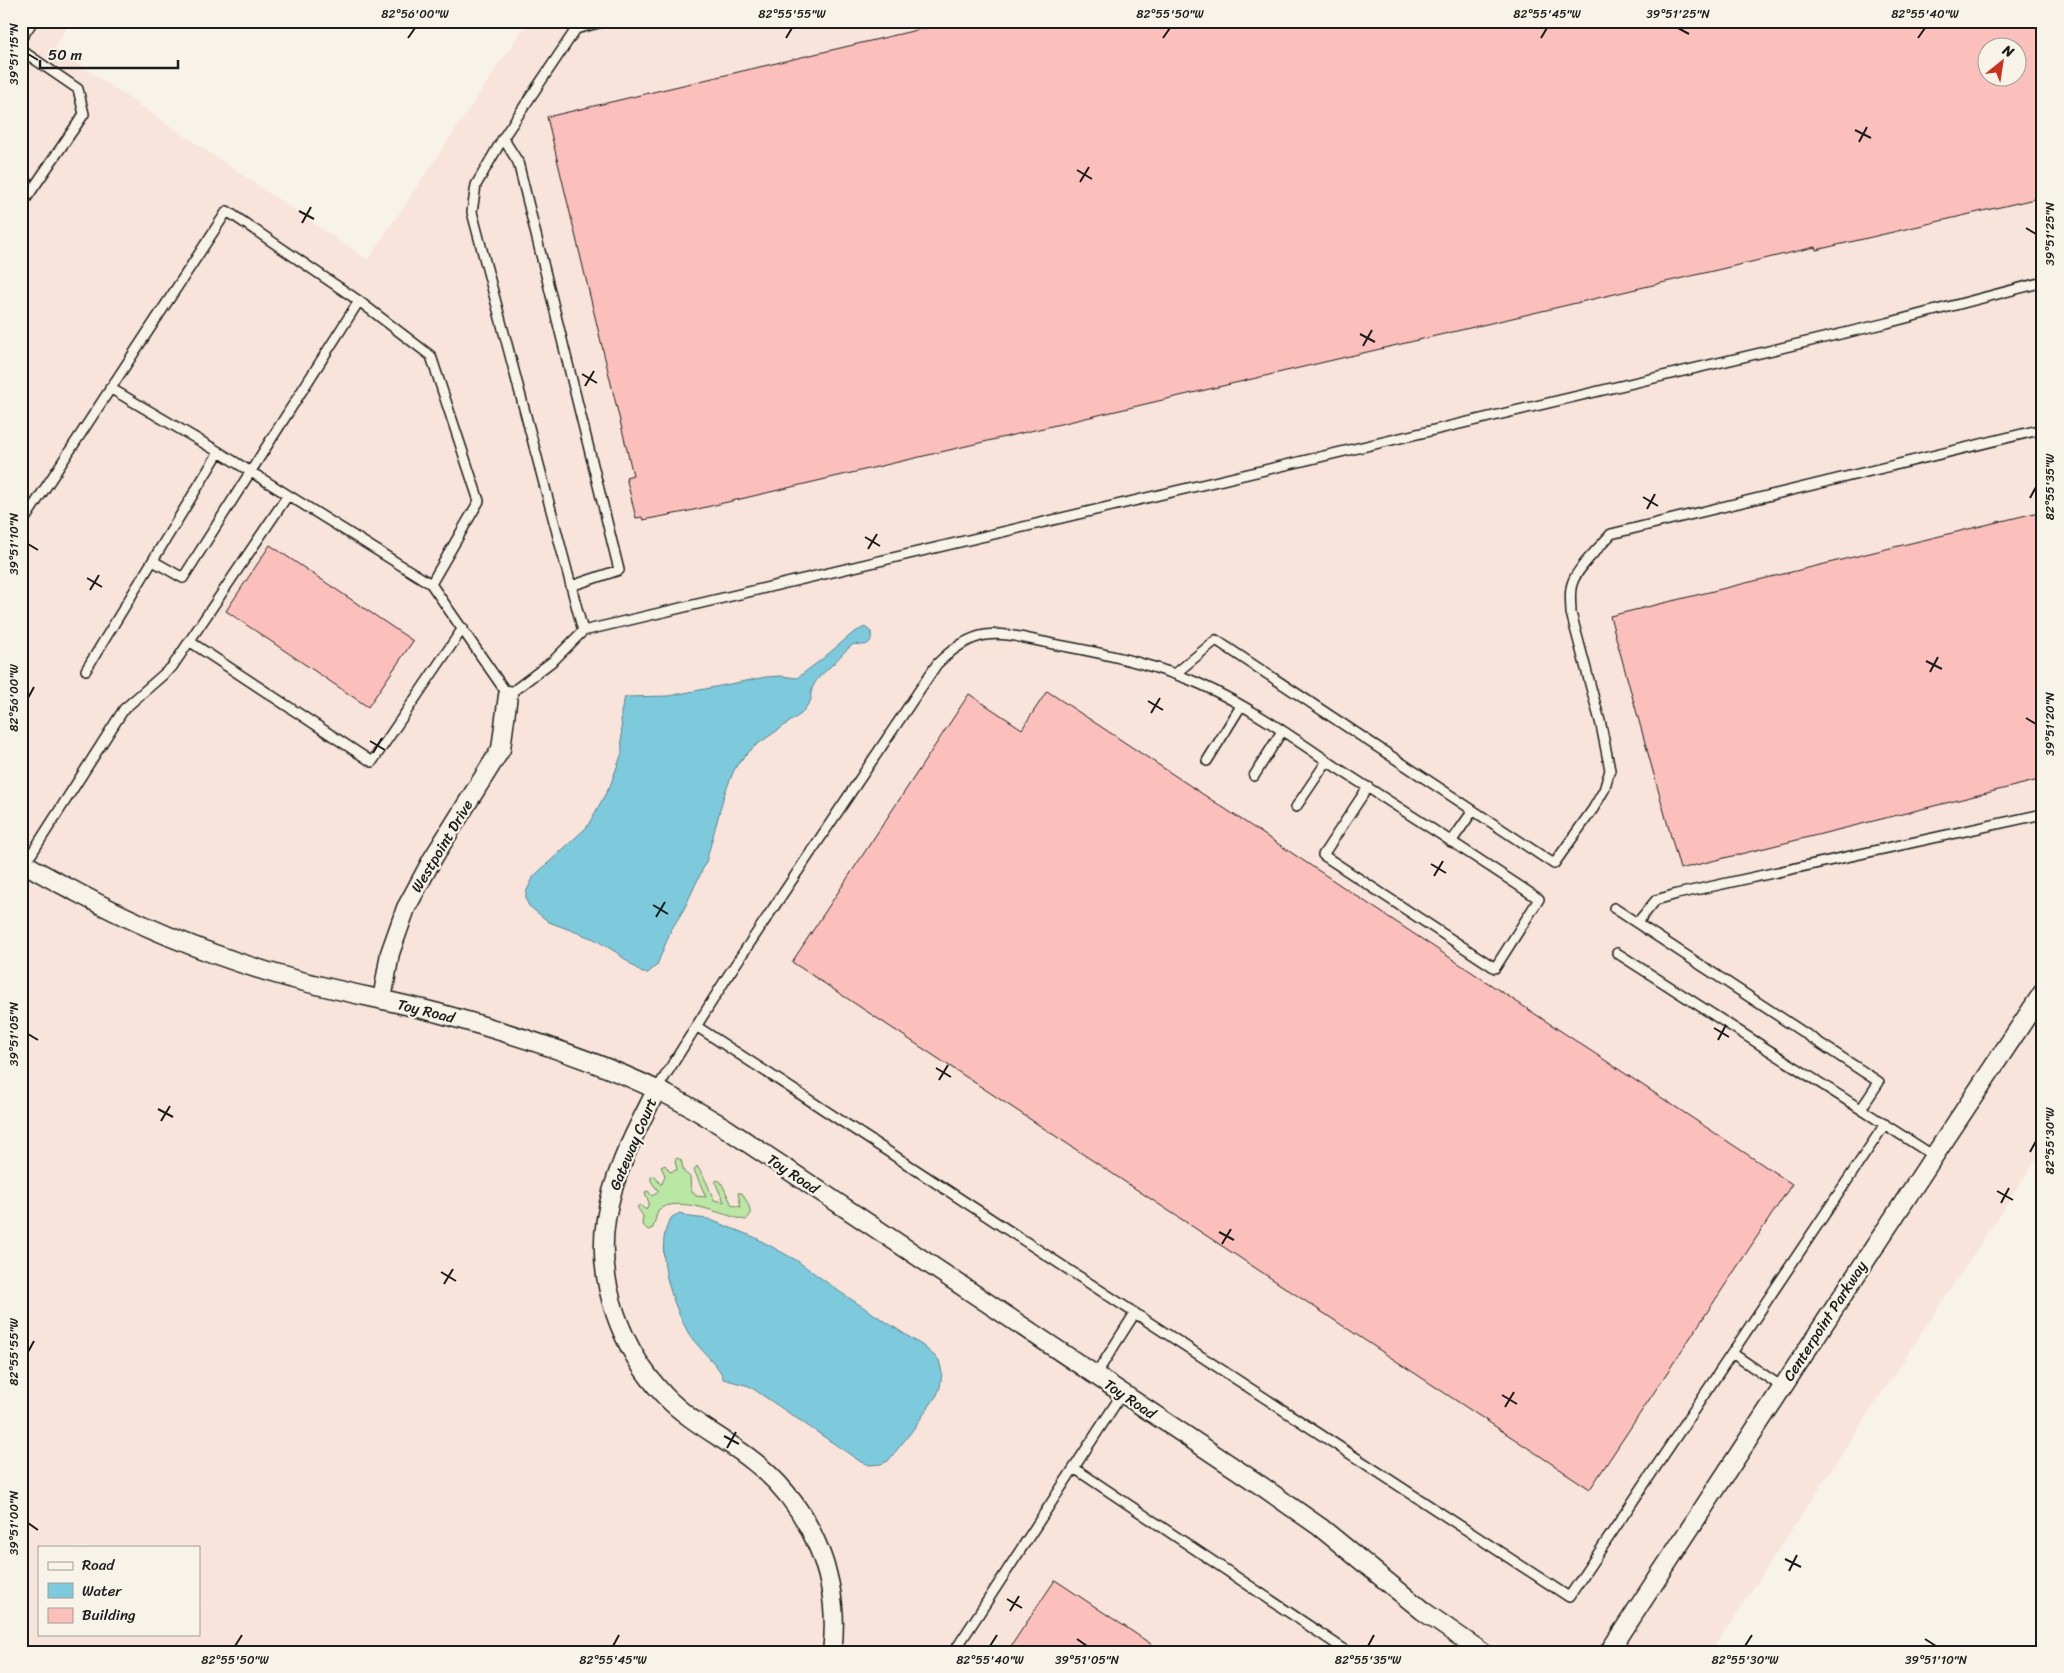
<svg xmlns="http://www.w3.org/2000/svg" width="2064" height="1673" font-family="Sriracha,sans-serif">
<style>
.built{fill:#f8e4db;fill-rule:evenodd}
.green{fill:#bbe7a4;stroke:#6c8260}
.water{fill:#7ecadd;stroke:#578490}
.building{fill:#fcc0bc;stroke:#1c1c1c;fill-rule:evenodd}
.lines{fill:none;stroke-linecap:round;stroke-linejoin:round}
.lane-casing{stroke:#1c1c1c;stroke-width:12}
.street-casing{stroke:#1c1c1c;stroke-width:21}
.lane{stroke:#f7f3e8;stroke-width:9}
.street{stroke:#f7f3e8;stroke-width:18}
.ticks{fill:none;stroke:#1c1c1c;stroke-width:2}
.labels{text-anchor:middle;stroke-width:4.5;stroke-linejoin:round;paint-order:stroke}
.street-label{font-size:15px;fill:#1c1c1c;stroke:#f7f3e8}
.neatline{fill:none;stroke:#1c1c1c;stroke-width:2}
.ticks-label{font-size:12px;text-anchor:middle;fill:#1c1c1c}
</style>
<rect width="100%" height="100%" fill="#f7f3e8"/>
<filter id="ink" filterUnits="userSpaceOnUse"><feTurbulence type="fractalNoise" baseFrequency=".02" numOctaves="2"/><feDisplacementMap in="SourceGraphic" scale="10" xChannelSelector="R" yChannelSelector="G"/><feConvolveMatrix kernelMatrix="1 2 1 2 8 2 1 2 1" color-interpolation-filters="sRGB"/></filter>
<g filter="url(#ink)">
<path class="built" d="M21,21h50l-16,27 313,212 160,-239h1515v1128l-332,503h-1690zM1986,48h30v30h-30zM39,1547h160v87h-160z"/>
<path class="green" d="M677,1158l4,2 3,12 6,5 1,13 5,6 10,1 -12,-27 3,-4 9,15 8,19 10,2 -9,-20 2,-2 4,2 11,23 9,2 -3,-14h4c5,9 13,20 4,27 -23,-4 -67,-26 -88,-10l-5,18 -5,2 -6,-6 1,-8 -6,-9 3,-2 6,5 3,-7 -4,-11 3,-1 4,5 7,-4 -8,-11v-4l4,-1 5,8h2l3,-9 -4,-8 4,-2 5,7 7,-2 -2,-10z"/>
<path class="water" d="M865,627l6,5c2,14 -6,14 -17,12 -9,6 -14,13 -21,20 -10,10 -24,19 -22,36l-10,14 -46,32 -14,14 -7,10 -10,25 -18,67 -22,47 -13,21 -14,35 -9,8h-6l-26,-21 -22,-13 -45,-17 -20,-16 -3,-6v-8l8,-16 53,-49 23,-41 12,-33 -1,-41 4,-15 44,-1 97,-19 15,-1 16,2 24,-18 32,-27z
M680,1213l10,4 18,2 46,18 42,23 44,32 83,54 16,14 3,13 -2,14 -3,8 -25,36 -24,30 -7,3 -11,1 -9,-3 -112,-76 -26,-7c1,-9 -28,-34 -34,-45 -16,-27 -38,-89 -17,-117z"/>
<path class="building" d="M955,21h1088v176l-227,53 -1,-3 -1130,265 -42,8 -1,-3 -6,1 -10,-41 7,-2 -86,-358zM1986,48h30v30h-30z
M2043,511v268l-363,90 -70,-253z
M270,545l143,96 -45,66 -142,-96z
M1047,691l745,493 -202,305 -798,-527 177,-268 53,35z
M1055,1580l108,72h-156z"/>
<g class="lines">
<defs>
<path id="lane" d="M21,39l12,-18
M21,50l57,39 6,25 -63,92
M503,138l15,24 101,408 -48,16
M110,388l109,64
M21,525l206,-314 132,90 72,55 48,145 -48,83
M153,561l30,17 176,-277
M583,631l-111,-419 4,-27 27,-47 73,-109 30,-8
M189,641l183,121 91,-134
M86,670l133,-218 69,43
M1175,674l41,-34 338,224 39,-55 11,-19 6,-20 -9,-45 -30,-112c0,-10 -2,-20 1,-29 4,-15 28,-37 39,-50l432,-105
M1207,761l34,-55
M1254,776l28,-45
M1296,807l31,-46
M1451,842l21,-30
M25,864l99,-155 48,-42 116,-172 143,89 77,111 46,-35 29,-29 1304,-308 156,-41
M1614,908l265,174 -18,27
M1637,923l19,-23 21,-6 366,-80
M1617,953l317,203
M696,1026l873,571 316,-473
M657,1089l72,-115 208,-310c44,-44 67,-29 121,-19 45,8 101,21 142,39 49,22 95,55 139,85 67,43 134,86 200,130l-44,69 -172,-113 45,-68
M1732,1353l50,34
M1095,1376l40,-63
M1074,1468l274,184
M954,1652l168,-258
M2039,1652l4,-6"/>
<path id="street" d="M21,861c18,12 38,22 57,32 66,35 136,64 208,84 50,14 102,23 152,36 73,20 151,44 219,77 25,11 47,25 70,39l536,358 57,40 103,84 59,41
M382,1000l8,-47 16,-45 27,-50 68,-109 7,-54
M657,1089c-21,42 -44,84 -51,130 -10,63 16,132 59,177 24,25 55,40 83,61 61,45 94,120 84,195
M1609,1652l325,-496 109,-164"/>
</defs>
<use href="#lane" class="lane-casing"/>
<use href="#street" class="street-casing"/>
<use href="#lane" class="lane"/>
<use href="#street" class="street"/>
</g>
</g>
<path class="ticks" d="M1678,28l11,6M408,38l7,-10M786,38l6,-10M1163,38l7,-10M1541,38l6,-10M1918,38l7,-10M28,54l10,6M1855,130l16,8M1859,142l8,-15M1077,170l15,9M1080,182l9,-15M299,211l15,8M302,223l9,-16M2026,228l10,6M1360,334l15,8M1363,346l9,-16M582,374l15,9M585,386l9,-15M1643,497l15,9M2030,498l6,-11M1647,509l8,-15M865,537l15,9M28,544l10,6M868,549l9,-15M87,578l15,9M90,590l9,-15M1926,661l16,8M1930,672l8,-15M28,698l6,-11M1148,701l15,9M1151,713l9,-15M2026,718l10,6M370,741l15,9M373,753l9,-15M1431,864l15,9M1434,876l9,-15M653,905l15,9M656,917l9,-15M1714,1028l15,9M28,1034l10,6M1718,1040l8,-15M936,1068l15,9M939,1080l9,-15M158,1109l15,8M161,1121l9,-15M2030,1152l6,-11M1997,1191l16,9M2001,1203l8,-15M1219,1232l15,8M1222,1244l9,-15M441,1272l15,9M444,1284l9,-15M28,1352l6,-11M1502,1395l15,9M1505,1407l9,-15M724,1436l15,8M727,1448l9,-16M28,1523l10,7M1785,1559l16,8M1789,1571l8,-16M1007,1599l15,9M1010,1611l9,-15M1077,1639l10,7M1925,1639l11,7M235,1646l7,-11M613,1646l6,-11M990,1646l7,-11M1368,1646l6,-11M1745,1646l7,-11"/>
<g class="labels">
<g class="street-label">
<text transform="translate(442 846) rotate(-59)" y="5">Westpoint Drive</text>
<text transform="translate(426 1011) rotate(14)" y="5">Toy Road</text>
<text transform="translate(633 1144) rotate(-67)" y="5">Gateway Court</text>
<text transform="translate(793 1174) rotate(34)" y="5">Toy Road</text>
<text transform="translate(1825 1321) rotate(-57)" y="5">Centerpoint Parkway</text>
<text transform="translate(1130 1399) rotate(34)" y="5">Toy Road</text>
</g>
</g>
<rect width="2064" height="1673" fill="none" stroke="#f7f3e8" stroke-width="55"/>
<rect x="38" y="1546" width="162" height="90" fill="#f7f3e8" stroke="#9f9d96"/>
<rect x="48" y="1562" width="25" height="8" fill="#f7f3e8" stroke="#9f9d96"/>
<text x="82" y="1570" font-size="15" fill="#1c1c1c">Road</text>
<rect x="48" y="1583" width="25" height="15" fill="#7ecadd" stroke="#9f9d96"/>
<text x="82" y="1596" font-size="15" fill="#1c1c1c">Water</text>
<rect x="48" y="1608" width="25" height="15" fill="#fcc0bc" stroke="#9f9d96"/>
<text x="82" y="1620" font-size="15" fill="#1c1c1c">Building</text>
<g transform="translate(2002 62) rotate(30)"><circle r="24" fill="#f7f3e8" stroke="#9f9d96"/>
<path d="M0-4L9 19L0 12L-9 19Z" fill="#c8321e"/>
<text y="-8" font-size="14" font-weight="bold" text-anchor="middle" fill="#1c1c1c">N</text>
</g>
<path d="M40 60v8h138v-8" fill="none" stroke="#1c1c1c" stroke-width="2.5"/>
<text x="48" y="60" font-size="15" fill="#1c1c1c" stroke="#f7f3e8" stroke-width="4" paint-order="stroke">50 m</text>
<rect x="28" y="28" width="2008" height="1618" class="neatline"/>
<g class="ticks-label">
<text x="415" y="18">82°56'00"W</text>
<text x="792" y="18">82°55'55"W</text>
<text x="1170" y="18">82°55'50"W</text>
<text x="1547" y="18">82°55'45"W</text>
<text x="1678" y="18">39°51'25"N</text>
<text x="1925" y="18">82°55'40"W</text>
<text transform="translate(14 54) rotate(-90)" y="4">39°51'15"N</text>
<text transform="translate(2050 234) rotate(-90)" y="4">39°51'25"N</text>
<text transform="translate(2050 487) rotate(-90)" y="4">82°55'35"W</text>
<text transform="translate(14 544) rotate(-90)" y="4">39°51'10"N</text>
<text transform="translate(14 698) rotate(-90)" y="4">82°56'00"W</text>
<text transform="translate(2050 724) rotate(-90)" y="4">39°51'20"N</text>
<text transform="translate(14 1034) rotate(-90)" y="4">39°51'05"N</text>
<text transform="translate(2050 1141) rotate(-90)" y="4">82°55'30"W</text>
<text transform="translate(14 1352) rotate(-90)" y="4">82°55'55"W</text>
<text transform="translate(14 1523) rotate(-90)" y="4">39°51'00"N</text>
<text x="235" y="1664">82°55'50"W</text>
<text x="613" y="1664">82°55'45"W</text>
<text x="990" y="1664">82°55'40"W</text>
<text x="1087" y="1664">39°51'05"N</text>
<text x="1368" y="1664">82°55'35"W</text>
<text x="1745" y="1664">82°55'30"W</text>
<text x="1936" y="1664">39°51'10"N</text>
</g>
</svg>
